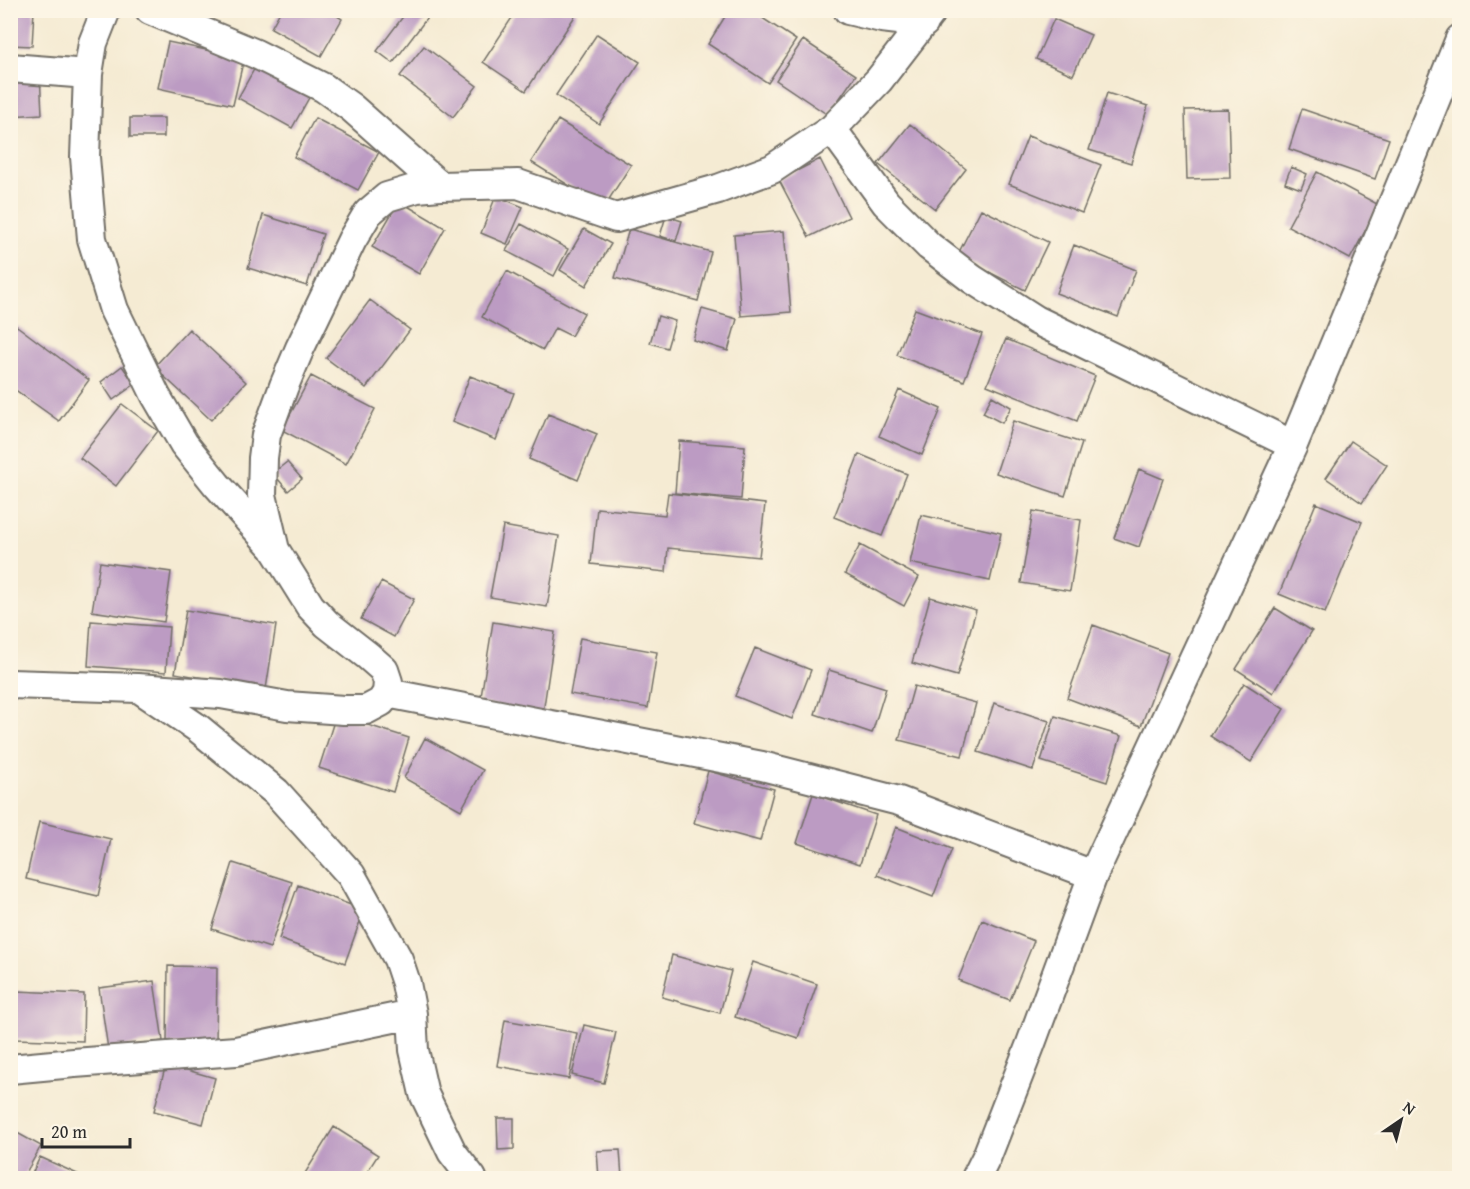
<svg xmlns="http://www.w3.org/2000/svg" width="1470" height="1189" font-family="'Gentium Book Plus',serif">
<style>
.building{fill:#bc9bc3}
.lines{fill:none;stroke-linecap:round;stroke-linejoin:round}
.minor-casing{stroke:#726e66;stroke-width:32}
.minor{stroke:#fff;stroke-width:28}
</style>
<rect width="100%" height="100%" fill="#fcf5e5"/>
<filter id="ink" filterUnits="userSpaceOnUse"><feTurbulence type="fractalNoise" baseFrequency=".0167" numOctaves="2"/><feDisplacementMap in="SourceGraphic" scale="12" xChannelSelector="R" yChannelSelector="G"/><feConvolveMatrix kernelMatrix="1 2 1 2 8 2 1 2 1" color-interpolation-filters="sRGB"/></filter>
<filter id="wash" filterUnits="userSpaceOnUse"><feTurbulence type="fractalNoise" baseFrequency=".008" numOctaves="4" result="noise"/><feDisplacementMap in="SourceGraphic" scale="24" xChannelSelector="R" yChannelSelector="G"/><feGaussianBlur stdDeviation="1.35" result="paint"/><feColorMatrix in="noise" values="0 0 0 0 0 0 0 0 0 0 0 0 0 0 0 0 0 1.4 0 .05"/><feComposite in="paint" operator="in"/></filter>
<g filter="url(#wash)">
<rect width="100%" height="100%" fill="#f5ebd3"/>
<g id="blocks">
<path class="building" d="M10,10h24l-2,36 -22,-1z
M281,10h47l14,9 -21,37 -50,-28z
M408,10h25l-40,53 -16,-12z
M517,10h57l3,3 -51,78 -43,-29z
M729,10h21l46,30 -28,43 -60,-39z
M1054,19l37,16 -18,40 -37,-16z
M597,34l43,28 -41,62 -43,-29z
M803,40l53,35 -28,40 -52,-35z
M168,42l76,16 -11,47 -75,-17z
M424,46l53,40 -24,31 -53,-41z
M261,57l54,30 -23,41 -54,-30z
M40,74l2,40 -32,2v-28l6,-1 -1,-11z
M1107,93l41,13 -17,57 -42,-13z
M1228,109l2,69 -43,1 -2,-69z
M1302,109l87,30 -14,40 -86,-30z
M130,118h34v19h-34z
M315,118l64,34 -21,38 -64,-33z
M558,120l73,45 -27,42 -73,-45z
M910,124l56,45 -31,40 -57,-45z
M1028,136l73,29 -19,48 -73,-29z
M820,159l29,58 -40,20 -30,-57z
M1291,167l16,7 -6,15 -16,-6z
M1317,172l62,33 -29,54 -62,-33z
M496,196l27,11 -16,37 -26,-11z
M399,201l46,27 -26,46 -47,-27z
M981,209l67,33 -23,48 -68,-34z
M263,215l60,19 -16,52 -59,-18z
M666,216l16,5 -6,20 -16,-5z
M521,224l47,25 -14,27 -48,-25z
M584,229l27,15 -25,42 -26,-16z
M629,229l82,23 -13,49 -83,-23z
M784,231l7,81 -50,4 -7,-81z
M1074,245l62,25 -18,47 -62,-24z
M507,271l77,42 -13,23 -16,-8 -12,22 -61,-33z
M370,300l40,30 -44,58 -40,-30z
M702,309l35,10 -9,32 -35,-11z
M915,309l67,25 -18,47 -67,-26z
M658,316l17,5 -8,27 -17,-5z
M17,326l72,54 -30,41 -49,-35v-51z
M189,329l57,53 -35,38 -57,-53z
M1006,339l89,37 -18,45 -90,-36z
M122,366l13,18 -22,16 -12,-18z
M311,376l64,33 -29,55 -64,-34z
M470,376l44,17 -18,47 -44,-18z
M899,390l42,19 -19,46 -43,-19z
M992,396l19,11 -9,16 -19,-10z
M122,404l36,27 -42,55 -36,-28z
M548,414l49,20 -19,46 -49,-21z
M1013,421l69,22 -17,53 -69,-23z
M679,441l66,5 -4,53 -66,-6z
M1351,441l36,24 -25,38 -36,-25z
M859,454l48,20 -25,62 -48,-19z
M287,462l15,17 -14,12 -15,-18z
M1139,469l24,10 -24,68 -25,-9z
M668,493l97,11 -6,53 -91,-9 -2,24 -75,-8 6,-56 68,7z
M1316,503l46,19 -37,91 -46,-19z
M1033,511l48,9 -11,71 -49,-8z
M921,515l80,18 -11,48 -80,-18z
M503,526l56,10 -12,71 -57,-10z
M860,545l59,32 -15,29 -59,-32z
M100,562l71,10 -7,50 -72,-11z
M381,582l33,17 -20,38 -33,-18z
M930,597l46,13 -19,66 -45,-13z
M1275,608l37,23 -39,62 -37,-24z
M186,610l90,15 -10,64 -91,-16z
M91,621l78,6 -3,45 -78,-6z
M493,622l62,10 -12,81 -63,-10z
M1093,625l75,28 -27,73 -74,-28z
M580,638l77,14 -9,56 -78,-14z
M755,648l56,22 -19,49 -57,-23z
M829,670l57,18 -14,45 -57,-19z
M1244,683l40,26 -33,53 -41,-26z
M914,686l62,17 -14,53 -63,-16z
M994,703l55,18 -16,49 -55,-18z
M336,715l73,23 -16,54 -74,-24z
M1055,716l66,20 -14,46 -66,-21z
M425,738l58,32 -22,40 -57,-32z
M708,771l66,18 -14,52 -66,-18z
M813,794l63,21 -16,49 -63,-21z
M39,822l72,17 -13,57 -72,-17z
M896,827l56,22 -19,48 -56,-22z
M233,863l59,19 -22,66 -58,-19z
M298,885l66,25 -19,53 -66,-24z
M982,920l52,21 -24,59 -52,-20z
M672,955l59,16 -11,42 -58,-16z
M753,962l64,22 -19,54 -63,-21z
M168,966l49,1 -1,78 -49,-1z
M154,981l9,60 -55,8 -9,-61z
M16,991l68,3 -1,47 -69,-2z
M505,1020l72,13 -8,46 -72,-13z
M584,1025l32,7 -12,51 -32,-8z
M166,1064l49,14 -12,46 -49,-13z
M497,1118h17v31l-16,1z
M334,1127l44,28 -15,23h-61z
M10,1129l31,17 -18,32h-13z
M620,1150l2,28h-23l-2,-27z
M40,1157l46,21h-56z"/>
</g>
</g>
<g filter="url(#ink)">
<use href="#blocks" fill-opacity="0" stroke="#726e66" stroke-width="1.5"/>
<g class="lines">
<defs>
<path id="minor" d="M106,10l-13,33 -5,31 -3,83 7,82 22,71 42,86 28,48 33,41 55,61
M150,10l106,44 68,34 28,20 88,78
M848,10l34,8 42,5
M10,68l78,6
M832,129l54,74 43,43 43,33 64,41 257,125
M10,684l128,4 83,6 66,12 57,4h22l15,-8 6,-9 1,-11 -4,-12 -16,-14 -41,-32 -17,-18 -35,-56 -13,-55 1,-37 3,-23 18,-49 16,-38 52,-108 16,-27 19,-16 30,-9 23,-2 78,-2 98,34 102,-29 54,-20 60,-40 47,-49 54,-70
M140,689l59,40 77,63 75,83 47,84 8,24 6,31 2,36 10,44 28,58 20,26
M387,693l375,73 137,35 194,74
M10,1069l64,-6 162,-12 176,-37
M976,1178l11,-22 43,-110 63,-171 200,-430 118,-285 49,-121"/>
</defs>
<use href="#minor" class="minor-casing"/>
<use href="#minor" class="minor"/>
</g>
</g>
<rect width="1470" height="1189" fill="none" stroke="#fcf5e5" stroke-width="36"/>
<g transform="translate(1401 1120) rotate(35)" stroke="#fcf5e5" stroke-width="4.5" paint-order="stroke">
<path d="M0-4.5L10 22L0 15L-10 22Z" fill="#2b2b2b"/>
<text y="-9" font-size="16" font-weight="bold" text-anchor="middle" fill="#2b2b2b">N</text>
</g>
<path d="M42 1138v9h88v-9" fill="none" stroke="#2b2b2b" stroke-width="3"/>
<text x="51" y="1138" font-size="18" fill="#2b2b2b" stroke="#fcf5e5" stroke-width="4.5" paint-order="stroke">20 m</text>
</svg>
